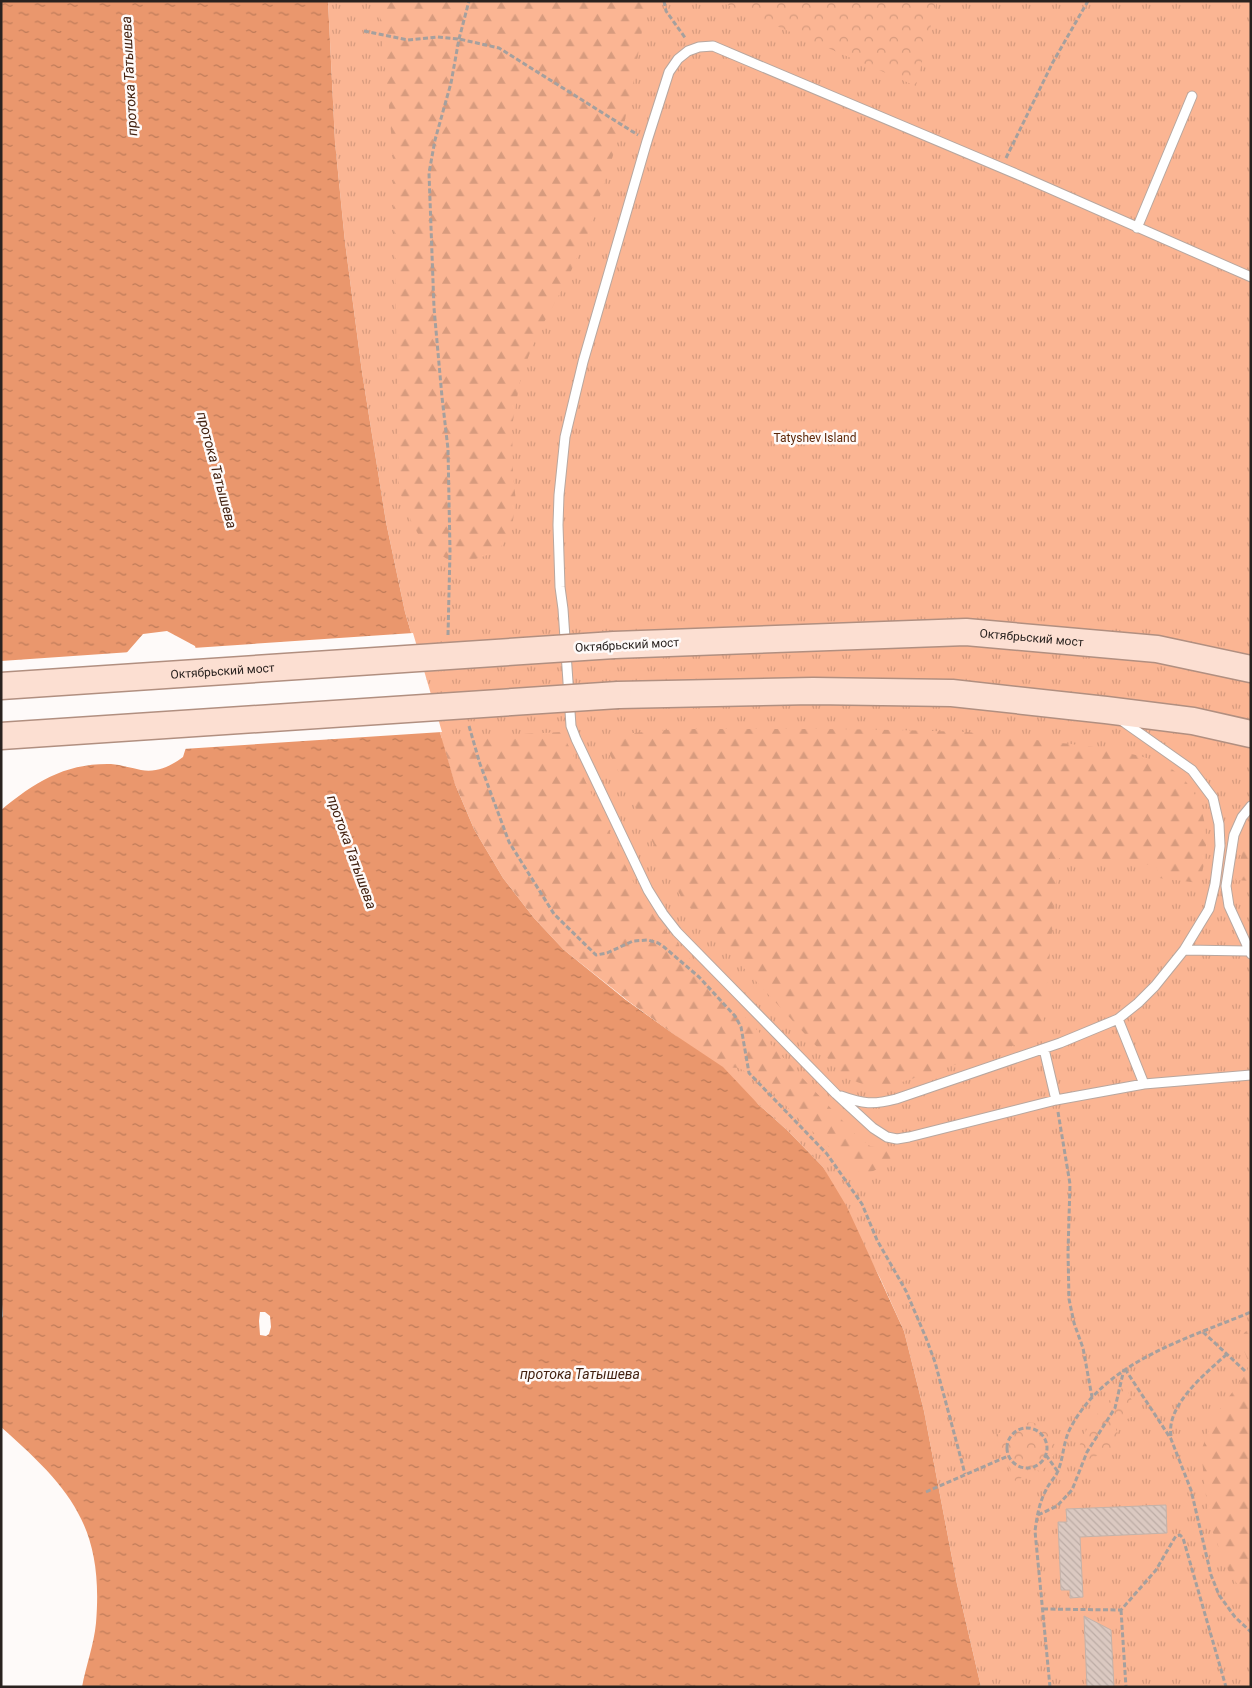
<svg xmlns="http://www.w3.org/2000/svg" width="1252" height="1688" font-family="Roboto,sans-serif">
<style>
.grass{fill:url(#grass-tufts)}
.forest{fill:url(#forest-firs)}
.park{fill:url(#park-crowns)}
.water{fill:url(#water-ripples);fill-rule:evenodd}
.pier{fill:#fefaf9}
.building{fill:url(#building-back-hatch);stroke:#c4b3aa}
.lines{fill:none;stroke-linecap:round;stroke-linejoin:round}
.lane-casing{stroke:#b8a79f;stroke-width:11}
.primary-casing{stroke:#b18f80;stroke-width:29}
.path{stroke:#a5a09e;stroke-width:3;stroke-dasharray:5 2.5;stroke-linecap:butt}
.lane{stroke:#fff;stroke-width:9}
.primary{stroke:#fcdfd2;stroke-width:26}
.primary-bridge-casing{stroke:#b18f80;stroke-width:29;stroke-linecap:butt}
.primary-bridge{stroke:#fcdfd2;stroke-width:26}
.labels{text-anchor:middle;stroke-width:5;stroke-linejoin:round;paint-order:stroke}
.park-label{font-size:12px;fill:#5d2809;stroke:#fefaf9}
.street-label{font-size:12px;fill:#29221f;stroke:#fefaf9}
.water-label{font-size:14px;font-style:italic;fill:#422110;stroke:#fefaf9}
</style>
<defs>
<pattern id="grass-tufts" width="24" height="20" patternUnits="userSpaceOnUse" patternTransform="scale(1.25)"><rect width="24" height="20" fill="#fbb593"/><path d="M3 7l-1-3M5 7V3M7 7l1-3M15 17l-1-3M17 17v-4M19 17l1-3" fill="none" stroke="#d79b7e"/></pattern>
<pattern id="forest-firs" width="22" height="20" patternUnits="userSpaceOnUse" patternTransform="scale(1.25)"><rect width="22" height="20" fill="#fbb593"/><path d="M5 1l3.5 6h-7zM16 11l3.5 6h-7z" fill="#d79b7e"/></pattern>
<pattern id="park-crowns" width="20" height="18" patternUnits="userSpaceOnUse" patternTransform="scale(1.25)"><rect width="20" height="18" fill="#fbb593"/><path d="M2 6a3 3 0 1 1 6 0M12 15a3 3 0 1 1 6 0" fill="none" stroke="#d79b7e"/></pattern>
<pattern id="water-ripples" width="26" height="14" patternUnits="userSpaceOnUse" patternTransform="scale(1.25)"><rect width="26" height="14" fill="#ea976d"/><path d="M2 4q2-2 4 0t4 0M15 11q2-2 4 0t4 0" fill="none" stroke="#be7b59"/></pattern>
<pattern id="building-back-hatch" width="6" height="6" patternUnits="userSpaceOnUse" patternTransform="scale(1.25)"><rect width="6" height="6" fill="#dbc9c1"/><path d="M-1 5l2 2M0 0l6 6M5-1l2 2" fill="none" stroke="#bcaca5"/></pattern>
</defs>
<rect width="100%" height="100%" fill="#fefaf9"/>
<path class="grass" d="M328,1h923v1686h-270l-24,-103 -33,-173 -20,-80 -24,-53 -57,-111 -35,-36 -30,-27 -83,-69 -48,-35 -172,-216 -50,-172 -19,-90 -24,-150 -17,-130 -10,-100z"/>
<path class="forest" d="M378,1h269l-17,102 -43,133 -21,46 -30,55 -15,39 -9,50 1,48 3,28 -4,24 -13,25 -32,11 -20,-3 -24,-16 -11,-20 -13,-33 -6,-334 -6,-73z
M677,729c96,0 192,-1 288,3 29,2 58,7 87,10 30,3 97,10 121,28 36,26 39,74 26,113l-40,-5 -3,-13 -97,-7 -17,178 -143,47c-25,6 -34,4 -56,-8l-103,-111 -56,-63 -13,-21 -70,-144z
M562,732l79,166 23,31 25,29 169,179 12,9 15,3 10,6c-14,10 -20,22 -40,16l-55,-51 -38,-39 -23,-13 -16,-1 -48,-32 -48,-35 -63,-50 -30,-32 -31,-40 -29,-49 -19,-45 -14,-46z
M1251,827v54l-15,-1 7,-32z
M1251,1327v274l-10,-11 -13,-20 -19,-47 -8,-72 13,-34 34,-46 -1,-13 -6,-14v-4l3,-7z"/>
<path class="park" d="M724,1h213l-21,85 -193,-83z
M1125,1385l13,29 -24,11 9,20 -48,20c5,-36 25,-56 50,-80z
M1031,1422c17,4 29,19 21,36 -3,6 -8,10 -12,16l-2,-4 -23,11 -20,-46 25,-11z"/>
<path class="water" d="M1,1h327l7,141 10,100 17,130 24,150 19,90 50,172 19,45 29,49 31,40 30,32 62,50 49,35 48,32 35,37 30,27 35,36 24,40 57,124 20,80 33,173 24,103h-899c4,-21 12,-43 14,-64 8,-97 -26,-135 -95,-196v-107l2,-4 -2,-24v-482c34,-28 64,-47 110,-46 11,1 20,4 30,6 16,3 30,-4 42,-13l23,-74 -11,-37 -28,-15 -24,3 -27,31 -115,18zM260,1312h5l5,4 1,11 -2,7 -3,2 -6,-1 -1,-14z"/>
<path class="pier" d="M413,633l29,99 -259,17 21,-66 -11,-35z
M131,652l-13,16 -117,18v-25z"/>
<path class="building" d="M1166,1505l1,28 -87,4 3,60 -13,1v-8h-9l-3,-68h9l-1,-13z
M1084,1616l27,14 3,57h-27z"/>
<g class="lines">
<defs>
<path id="lane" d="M1137,228l55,-132
M1251,277l-230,-101 -308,-130 -14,1 -11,4 -10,8 -9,13 -22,69 -64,221 -18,75 -6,58 -1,30 2,62 3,22 8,117 5,13 72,151 15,24 14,18 159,162 37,34 14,9 10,2 12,-2 147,-37 88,-16 107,-9
M1251,806l-9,11 -8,18 -8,51 3,20 22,48
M1184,950l65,1
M1118,1019l26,65
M1044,1049l12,51
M841,1096c22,8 32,9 55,3l164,-56 58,-24 20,-16 17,-17 29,-36 25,-41 6,-25 5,-38 -1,-22 -6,-26 -21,-28 -71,-50"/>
<g id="primary">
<path id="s1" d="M614,645l352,-13 191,17 94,20"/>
<path d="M618,695l195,-4 139,2 154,17 87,11 58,13"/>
</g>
</defs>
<use href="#lane" class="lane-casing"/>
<use href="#primary" class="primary-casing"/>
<path class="path" d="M664,1l2,10 20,28
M364,31l44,9 29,-3 22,2 40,9 139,87
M1006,158l47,-96 35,-61
M448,635l2,-84 -2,-102 -6,-52 -8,-89 -5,-135 6,-33 16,-57 8,-44 10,-38
M469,726l11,38 29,78 45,72 42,41 11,-2 26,-12 15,-1 10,3 6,4 35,30 36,39 6,11 8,46 78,81 35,50 15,36 29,51 20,47 9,24 30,112
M1058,1112l12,72 -2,68 1,47 5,24 9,25 9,49
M1203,1332l42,39
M1125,1369l46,70 20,51 20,85 8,20 16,22 16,15
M1007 1448a20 20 0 1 1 40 0a20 20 0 1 1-40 0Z
M1171,1436c-5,-31 35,-63 56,-82
M1046,1455l12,17
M926,1492l82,-36
M1038,1515l19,-9 15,-16 15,-38 28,-44 9,-39
M1043,1609l78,1 35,-40 18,-31 2,-3 4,-1 3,3 43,149
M1121,1610l5,77
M1050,1687l-15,-156c2,-14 4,-28 11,-41 3,-7 9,-12 12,-19 6,-15 5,-30 13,-44 35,-66 116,-88 180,-115"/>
<use href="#lane" class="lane"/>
<use href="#primary" class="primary"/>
<defs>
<g id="primary-bridge">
<path id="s2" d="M1,686l613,-41"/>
<path d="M1,736l617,-41"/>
</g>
</defs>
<use href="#primary-bridge" class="primary-bridge-casing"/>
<use href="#primary-bridge" class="primary-bridge"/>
</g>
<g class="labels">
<g class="park-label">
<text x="815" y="442">Tatyshev Island</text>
</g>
<g class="street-label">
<text dy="4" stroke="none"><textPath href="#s1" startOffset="418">Октябрьский мост</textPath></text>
<text transform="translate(627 645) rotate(-3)" y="4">Октябрьский мост</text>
<text dy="4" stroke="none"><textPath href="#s2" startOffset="222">Октябрьский мост</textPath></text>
</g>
<g class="water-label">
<text transform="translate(129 76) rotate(-93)" y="5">протока Татышева</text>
<text transform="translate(217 470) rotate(75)" y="5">протока Татышева</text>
<text transform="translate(352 852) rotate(70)" y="5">протока Татышева</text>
<text x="580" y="1379">протока Татышева</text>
</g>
</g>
<rect width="1252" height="1688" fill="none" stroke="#29221f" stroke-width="5"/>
</svg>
